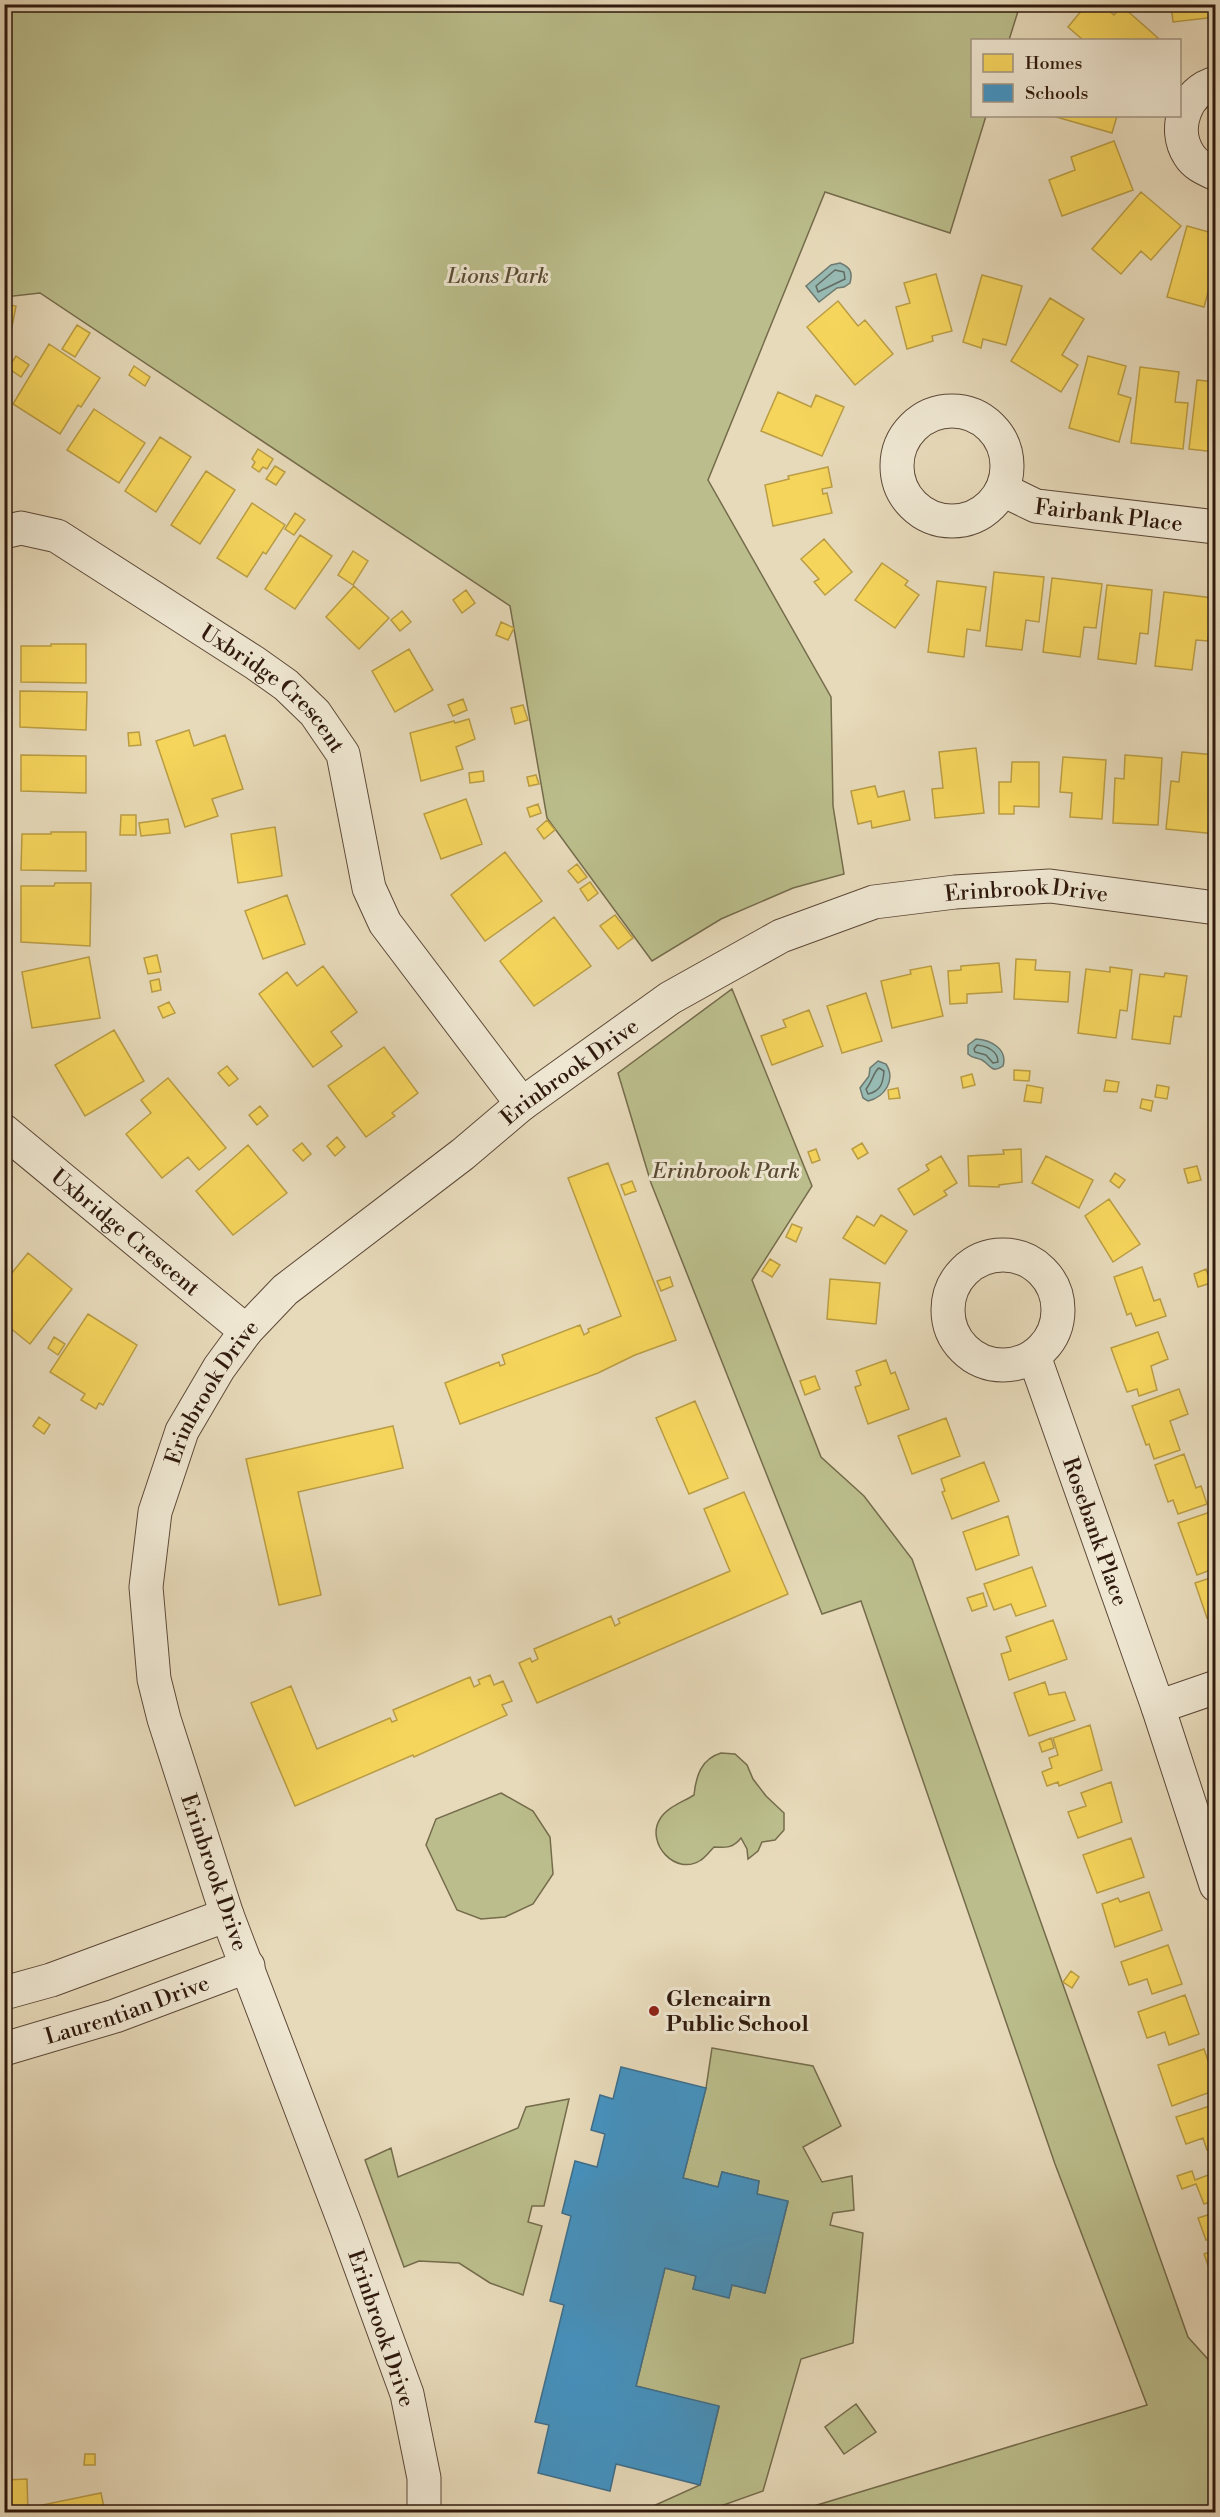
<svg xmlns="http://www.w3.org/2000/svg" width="1220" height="2517" font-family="'Libre Bodoni',serif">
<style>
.green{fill:#bbbe8c;stroke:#756c4c;stroke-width:1.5}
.water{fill:#97bab3;stroke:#6d7a71;stroke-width:1.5}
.homes{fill:#f6d55c;stroke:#ba9d44;stroke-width:1.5}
.schools{fill:#4393c3;stroke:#3d6e8c;stroke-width:1.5}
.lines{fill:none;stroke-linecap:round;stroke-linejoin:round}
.shore{stroke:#636a60;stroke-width:1.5}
.minor-casing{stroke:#5d4938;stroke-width:35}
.minor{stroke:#efe7d2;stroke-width:33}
.poi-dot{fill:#8f2418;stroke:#efe7d2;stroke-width:2}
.labels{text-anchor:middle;stroke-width:6;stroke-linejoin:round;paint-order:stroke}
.park-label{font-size:22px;font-style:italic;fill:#594b33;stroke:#efe7d2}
.street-label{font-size:22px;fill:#2f190d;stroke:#efe7d2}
.poi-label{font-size:22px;font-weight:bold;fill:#2f190d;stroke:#efe7d2;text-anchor:start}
</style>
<rect width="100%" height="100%" fill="#e7daba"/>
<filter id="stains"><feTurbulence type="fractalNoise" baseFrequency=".00333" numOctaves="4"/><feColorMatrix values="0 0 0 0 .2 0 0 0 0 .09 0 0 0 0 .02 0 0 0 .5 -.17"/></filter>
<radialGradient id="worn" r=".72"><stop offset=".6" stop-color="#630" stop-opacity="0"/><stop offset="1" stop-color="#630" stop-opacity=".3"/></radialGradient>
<path class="green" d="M5,4l1015,1 -11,35h-37v76h14l-36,117 -125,-41 -117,288 123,217 2,109 11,68 -51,14 -72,31 -69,42 -105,-143 -37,-212 -470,-313 -35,4z
M732,989l80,197 -60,94 69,177 43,39 48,63 276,778 27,30v145h-421l353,-107 -92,-241 -194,-563 -39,13 -171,-431 -33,-110z
M721,1753l14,1 12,11 6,14 13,17 18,17v17l-9,10 -13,2 -4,9 -10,8 -1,-10 -6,-11c-8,10 -15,10 -27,9 -4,4 -8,10 -13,13 -25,17 -56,-17 -41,-41 7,-12 23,-17 34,-24 2,-19 7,-36 27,-42z
M501,1793l32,18 17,26 3,37 -20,30 -28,13 -24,2 -24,-9 -31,-65 10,-26z
M712,2048l101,18 28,60 -38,21 19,35 30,-6 2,34 -21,3 -3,12 33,8 -10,110 -52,16 -38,132 -59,21h-64l60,-27 19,-78 -83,-21 29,-118 31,8 -3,13 36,8 3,-12 33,8 23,-91 -31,-8 2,-13 -37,-9 -4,15 -35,-9 23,-90z
M569,2099l-25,107h-12l-4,16 14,4 -19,69 -33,-12 -31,-20 -40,-2 -15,6 -39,-107 26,-12 7,29 120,-49 8,-21z
M856,2404l20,28 -32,22 -19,-27z"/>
<path class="water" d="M840,263c10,4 13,9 10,20l-6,4 -7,1 -18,14 -13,-16 25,-21z
M976,1039c15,1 32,10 27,27 -12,8 -12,-1 -21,-6 -6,-3 -9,-1 -14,-6v-9z
M878,1061l8,3c10,16 -1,33 -18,37l-5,-3 -3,-10 9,-12 1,-8z"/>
<path class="homes" d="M1087,4h14l13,11 8,-9 36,32 -2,2h-73l-15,-13z
M1171,4h45v13l-43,5z
M1053,116h64l-5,17z
M1114,141l19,49 -71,26 -13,-36 26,-10 -4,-13z
M1141,192l40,34 -30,34 -10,-9 -20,23 -29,-25z
M1187,226l29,8v48l-5,-1 -7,26 -37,-10z
M936,274l16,57 -20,5 1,5 -26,8 -11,-42 14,-4 -6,-20z
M982,275l40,11 -16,59 -23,-6 -2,9 -18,-6z
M1050,298l34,21 -22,36 16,10 -17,27 -50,-31z
M838,301l20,25 7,-6 28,34 -38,31 -48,-58z
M4,304l12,2 -6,31 -6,-2z
M77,325l13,8 -15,24 -13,-8z
M49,344l51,34 -19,29 -3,-2 -18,29 -47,-30z
M16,356l13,9 -8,12 -13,-9z
M1088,356l38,10 -8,28 13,4 -12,44 -50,-14z
M134,366l16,11 -5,9 -16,-11z
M1140,367l39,5 -4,30 13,1 -5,46 -52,-6z
M1197,380l19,2v70l-27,-3z
M778,392l33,15 5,-12 28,12 -22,49 -61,-25z
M94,409l51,34 -26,40 -52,-33z
M160,437l31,20 -35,55 -31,-21z
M258,449l15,10 -6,10 -4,-2 -4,5 -7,-5 3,-5 -3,-3z
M275,466l10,6 -9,13 -10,-6z
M828,467l4,20 -10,2 1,5 4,-1 5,20 -59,13 -8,-41 24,-6 -1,-3z
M206,471l29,19 -35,54 -29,-19z
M252,503l33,22 -19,29 -3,-2 -16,25 -30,-19z
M295,513l10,7 -11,15 -9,-6z
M300,535l32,21 -37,53 -30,-20z
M824,539l28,33 -27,23 -11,-13 5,-3 -18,-20z
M353,551l15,10 -15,24 -15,-10z
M882,563l26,18 -3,4 14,10 -24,33 -40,-28z
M994,572l50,5 -5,45 -13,-2 -4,30 -36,-4z
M1052,578l50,6 -6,44 -12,-1 -4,30 -37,-5z
M937,581l49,6 -6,44 -13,-2 -3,28 -36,-5z
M1107,585l45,5 -4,44 -8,-1 -4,31 -38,-5z
M354,586l35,32 -30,31 -33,-32z
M466,590l9,13 -13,10 -9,-13z
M1164,592l49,6 -5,43 -12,-1 -4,30 -37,-4z
M402,611l9,11 -11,9 -9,-11z
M501,622l13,6 -6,12 -12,-5z
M51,644h35v39l-65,-1v-36h30z
M409,649l24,41 -38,22 -23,-41z
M20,691l67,1 -1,38 -66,-3z
M463,699l4,11 -14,6 -5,-11z
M523,705l5,15 -13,4 -4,-16z
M469,719l6,20 -19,8 7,22 -42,12 -11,-48 44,-12 1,2z
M189,730l5,16 31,-11 18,54 -31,10 6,17 -33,11 -29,-86z
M139,732l2,13 -12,1 -1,-13z
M976,748l8,65 -49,5 -3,-29 11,-1 -4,-36z
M1182,752l34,3v79l-50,-5 5,-48 8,1z
M21,755l65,1v37l-65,-2z
M1125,755l37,3 -4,67 -45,-2 2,-45 9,1z
M1063,757l43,3 -4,59 -32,-2 2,-24 -12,-1z
M1012,762h27v45l-25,-1v8h-15v-32h12z
M483,771l1,10 -14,2 -1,-10z
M536,775l3,9 -10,2 -2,-9z
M875,786l3,11 26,-6 6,29 -38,8 -1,-7 -13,3 -7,-33z
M466,799l16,45 -41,15 -17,-45z
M538,804l3,9 -11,4 -3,-9z
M121,815h15v20h-16z
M168,819l2,14 -29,3 -2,-13z
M547,820l8,10 -11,9 -7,-10z
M275,827l7,49 -44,7 -7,-49z
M51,832h35v39l-65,-1 1,-36h29z
M505,852l37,49 -57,40 -34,-46z
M577,864l10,13 -9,6 -10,-12z
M590,882l8,11 -10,8 -8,-12z
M55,883h36l-1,63 -69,-4v-56h33z
M287,895l18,49 -42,15 -18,-48z
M615,915l18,23 -15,11 -18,-23z
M554,917l37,49 -57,40 -34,-45z
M157,955l4,17 -13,2 -4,-16z
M89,957l11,61 -68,10 -10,-56z
M1016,959l20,1 -1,10 35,2 -2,30 -54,-3z
M999,963l3,29 -35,2v9l-17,1 -2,-33 13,-1v-4z
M323,966l34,46 -26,20 11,14 -29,21 -54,-73 28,-22 10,14z
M931,966l12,50 -51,12 -11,-47 30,-7 -1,-4z
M1110,967l22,3 -5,41 -7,-1 -4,28 -38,-5 8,-64 24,3z
M1165,973l22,3 -6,41 -7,-1 -4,28 -38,-5 8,-65 24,3z
M159,979l2,11 -9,2 -2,-11z
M866,993l16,48 -40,12 -15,-47z
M169,1002l6,11 -12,5 -5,-11z
M809,1010l14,36 -51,19 -11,-29 25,-9 -3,-7z
M114,1030l30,51 -59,35 -30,-51z
M384,1047l34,46 -26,20 3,3 -29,21 -38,-51z
M227,1066l11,13 -9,7 -11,-13z
M1014,1070l16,1 -1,10 -15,-1z
M972,1074l3,11 -12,3 -2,-11z
M168,1078l58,70 -27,22 -11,-13 -26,21 -36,-44 25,-21 -10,-13z
M1106,1080l13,2 -2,10 -13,-1z
M1027,1085l16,3 -2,15 -17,-2z
M1157,1085l12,2 -2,12 -12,-2z
M898,1088l2,10 -11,1 -1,-9z
M1142,1099l11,2 -2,10 -11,-3z
M260,1106l8,10 -11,9 -8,-10z
M337,1137l8,10 -10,9 -8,-10z
M302,1143l9,11 -8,7 -10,-11z
M862,1143l6,10 -10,6 -6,-10z
M248,1145l39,48 -54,42 -37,-44z
M816,1149l4,11 -8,3 -4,-11z
M1021,1149l1,33 -23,3v2l-30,-1 -1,-30 36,-2 -1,-4z
M941,1156l16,27 -13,8 3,4 -33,20 -16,-26 31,-19 -3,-5z
M1046,1156l47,24 -14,28 -47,-25z
M608,1163l68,177 -41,15 -37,18 -138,51 -15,-41 54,-21 1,4 5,-2 -3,-9 78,-30 4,10 5,-3 -1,-3 33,-13 -53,-138z
M1197,1166l4,14 -13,3 -4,-14z
M1115,1173l10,7 -6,8 -9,-7z
M632,1181l4,10 -11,4 -4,-10z
M1109,1199l31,45 -27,18 -28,-46z
M881,1215l26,16 -22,33 -42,-26 14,-22 17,10z
M792,1224l10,4 -6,14 -10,-5z
M28,1253l44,36 -42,55 -26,-21v-45l3,1z
M770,1259l10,6 -8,12 -10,-6z
M1142,1267l12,34 6,-2 6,17 -30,10 -5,-13 -4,2 -13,-38z
M1206,1269l5,14 -13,4 -4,-13z
M670,1277l3,9 -12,5 -4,-10z
M830,1279l50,4 -4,41 -49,-5z
M88,1314l49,31 -34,60 -4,-2 -3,6 -15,-9 4,-6 -35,-22z
M1158,1332l10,27 -17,7 6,24 -18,6 -2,-7 -10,3 -16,-44z
M54,1337l11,7 -7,11 -10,-7z
M886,1360l5,14 4,-2 14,37 -41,15 -13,-37 6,-2 -5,-14z
M815,1376l5,13 -15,6 -5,-14z
M1179,1389l9,25 -18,7 10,29 -26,9 -5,-15 -3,1 -14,-39z
M695,1401l33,77 -39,16 -33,-76z
M39,1417l11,8 -6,9 -11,-8z
M946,1418l14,38 -48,18 -14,-38z
M393,1426l10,42 -105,24 23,103 -42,10 -33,-146z
M1184,1454l12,34 5,-2 6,18 -29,10 -5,-14 -5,2 -13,-37z
M984,1462l15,39 -47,18 -10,-27 3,-1 -4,-12z
M744,1492l44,102 -251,109 -18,-40 11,-5 2,4 6,-3 -4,-10 77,-33 4,10 5,-3 -2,-4 112,-48 -26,-62z
M1216,1510v58l-19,7 -19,-52z
M1008,1516l11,39 -43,15 -13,-38z
M1032,1567l14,39 -30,10 -5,-12 -17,6 -10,-26z
M1216,1576v39l-9,3 -12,-35z
M983,1593l4,13 -15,5 -5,-13z
M1053,1620l14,39 -58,21 -8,-26 10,-3 -5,-14z
M490,1675l4,10 9,-4 9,20 -10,4 5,10 -93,42 -1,-2 -118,51 -44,-103 40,-17 26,63 73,-31 2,4 5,-2 -4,-10 77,-33 4,10 6,-3 -2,-4z
M1045,1682l4,13 16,-3 10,28 -46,16 -15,-43z
M1090,1725l12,45 -43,16 -1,-4 -11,4 -5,-14 10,-4 -3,-10 9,-3 -5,-17z
M1051,1738l3,10 -12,4 -3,-9z
M1111,1782l11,40 -44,16 -10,-26 18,-6 -5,-13z
M1131,1838l13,39 -47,16 -14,-38z
M1149,1892l13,38 -47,17 -13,-43 16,-6 2,4z
M1168,1945l14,39 -30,10 -5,-15 -18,6 -8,-23z
M1071,1971l8,6 -7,11 -9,-6z
M1185,1995l14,39 -30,11 -4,-13 -18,6 -9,-26z
M1204,2049l12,35v6l-44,16 -14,-41z
M1216,2104v43l-9,3 -4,-12 -17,6 -10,-27z
M1192,2171l3,9 21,-8v65l-10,3 -8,-22 16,-5 -4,-11 -6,2 -8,-20 -14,5 -5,-13z
M1216,2250v37l-12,-33z
M85,2454h10v11h-11z
M27,2479l1,33h-24v-32z
M101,2493l4,19h-61l-2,-7z"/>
<path class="schools" d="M621,2067l85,21 -23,90 35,9 4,-15 37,9 -2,13 31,7 -23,92 -33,-8 -3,13 -36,-9 3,-13 -31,-8 -29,118 83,20 -19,79 -84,-21 -6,27 -72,-18 11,-48 -14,-3 29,-117 -14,-4 21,-85 -9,-3 13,-52 22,6 8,-33 -14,-4 9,-35 13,4z"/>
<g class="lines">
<path class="shore" d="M835,270l9,2 1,7 -27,13 -2,-6z
M977,1045c10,1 21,6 21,17l-5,1 -7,-8 -11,-3 -1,-3z
M879,1068l5,3c-1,12 -3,20 -16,23l-2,-5c6,-7 8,-18 13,-21z"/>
<defs>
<g id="minor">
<path d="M1216,83c-31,8 -44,46 -27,72 6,10 16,14 27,19"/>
<circle cx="952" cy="466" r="55"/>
<path id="s1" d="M1003,490l33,16 180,21"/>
<path id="s2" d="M4,532l17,-4 36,8 198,127 31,22 29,28 28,41 26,134 16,35 137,181"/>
<path id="s3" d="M4,1131l242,200"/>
<circle cx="1003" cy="1310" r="55"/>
<path id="s4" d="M1034,1356l124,351 58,178"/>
<path d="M1158,1707l58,-20"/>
<path d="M4,1993l47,-13 176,-65"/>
<path id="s5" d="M4,2049l111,-33 133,-50"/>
<path id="s6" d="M424,2512v-34l-17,-84 -62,-170 -118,-309 -63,-196 -10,-40 -8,-92 9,-75 27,-81 37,-63 27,-37 39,-41 178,-136 59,-50 148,-106 111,-62 93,-34 81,-10 95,-6 166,22"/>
</g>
</defs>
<use href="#minor" class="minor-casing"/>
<use href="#minor" class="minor"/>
</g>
<circle class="poi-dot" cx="654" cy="2011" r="6"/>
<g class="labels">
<g class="park-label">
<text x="498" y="283">Lions Park</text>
<text x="726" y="1178">Erinbrook Park</text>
</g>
<g class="street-label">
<text dy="8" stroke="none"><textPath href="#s1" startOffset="110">Fairbank Place</textPath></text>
<text dy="8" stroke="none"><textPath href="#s2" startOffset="320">Uxbridge Crescent</textPath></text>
<text dy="8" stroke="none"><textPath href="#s6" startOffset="2170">Erinbrook Drive</textPath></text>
<text dy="8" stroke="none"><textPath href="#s6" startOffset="1666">Erinbrook Drive</textPath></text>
<text dy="8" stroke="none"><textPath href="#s3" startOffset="158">Uxbridge Crescent</textPath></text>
<text dy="8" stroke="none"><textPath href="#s6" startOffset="1180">Erinbrook Drive</textPath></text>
<text dy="8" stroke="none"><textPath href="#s4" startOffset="186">Rosebank Place</textPath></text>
<text transform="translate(215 1872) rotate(71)" y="8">Erinbrook Drive</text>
<text dy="8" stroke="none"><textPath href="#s5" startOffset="129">Laurentian Drive</textPath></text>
<text transform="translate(382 2328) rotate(71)" y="8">Erinbrook Drive</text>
</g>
<g class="poi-label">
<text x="666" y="2006">Glencairn<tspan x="666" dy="25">Public School</tspan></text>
</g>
</g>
<rect width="1220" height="2517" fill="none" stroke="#e7daba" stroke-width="24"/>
<rect x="6" y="6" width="1208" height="2505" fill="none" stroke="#2f190d" stroke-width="3"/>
<rect x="12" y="12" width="1196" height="2493" fill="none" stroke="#2f190d" stroke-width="1.5"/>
<rect x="971" y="39" width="210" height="78" fill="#efe7d2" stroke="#a29583" stroke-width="1.5"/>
<rect x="983" y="54" width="30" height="18" fill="#f6d55c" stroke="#a29583" stroke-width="1.5"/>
<text x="1025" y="69" font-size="18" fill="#2f190d">Homes</text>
<rect x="983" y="84" width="30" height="18" fill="#4393c3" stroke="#a29583" stroke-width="1.5"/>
<text x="1025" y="99" font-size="18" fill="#2f190d">Schools</text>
<rect width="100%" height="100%" filter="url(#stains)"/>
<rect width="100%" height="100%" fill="url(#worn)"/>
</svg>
